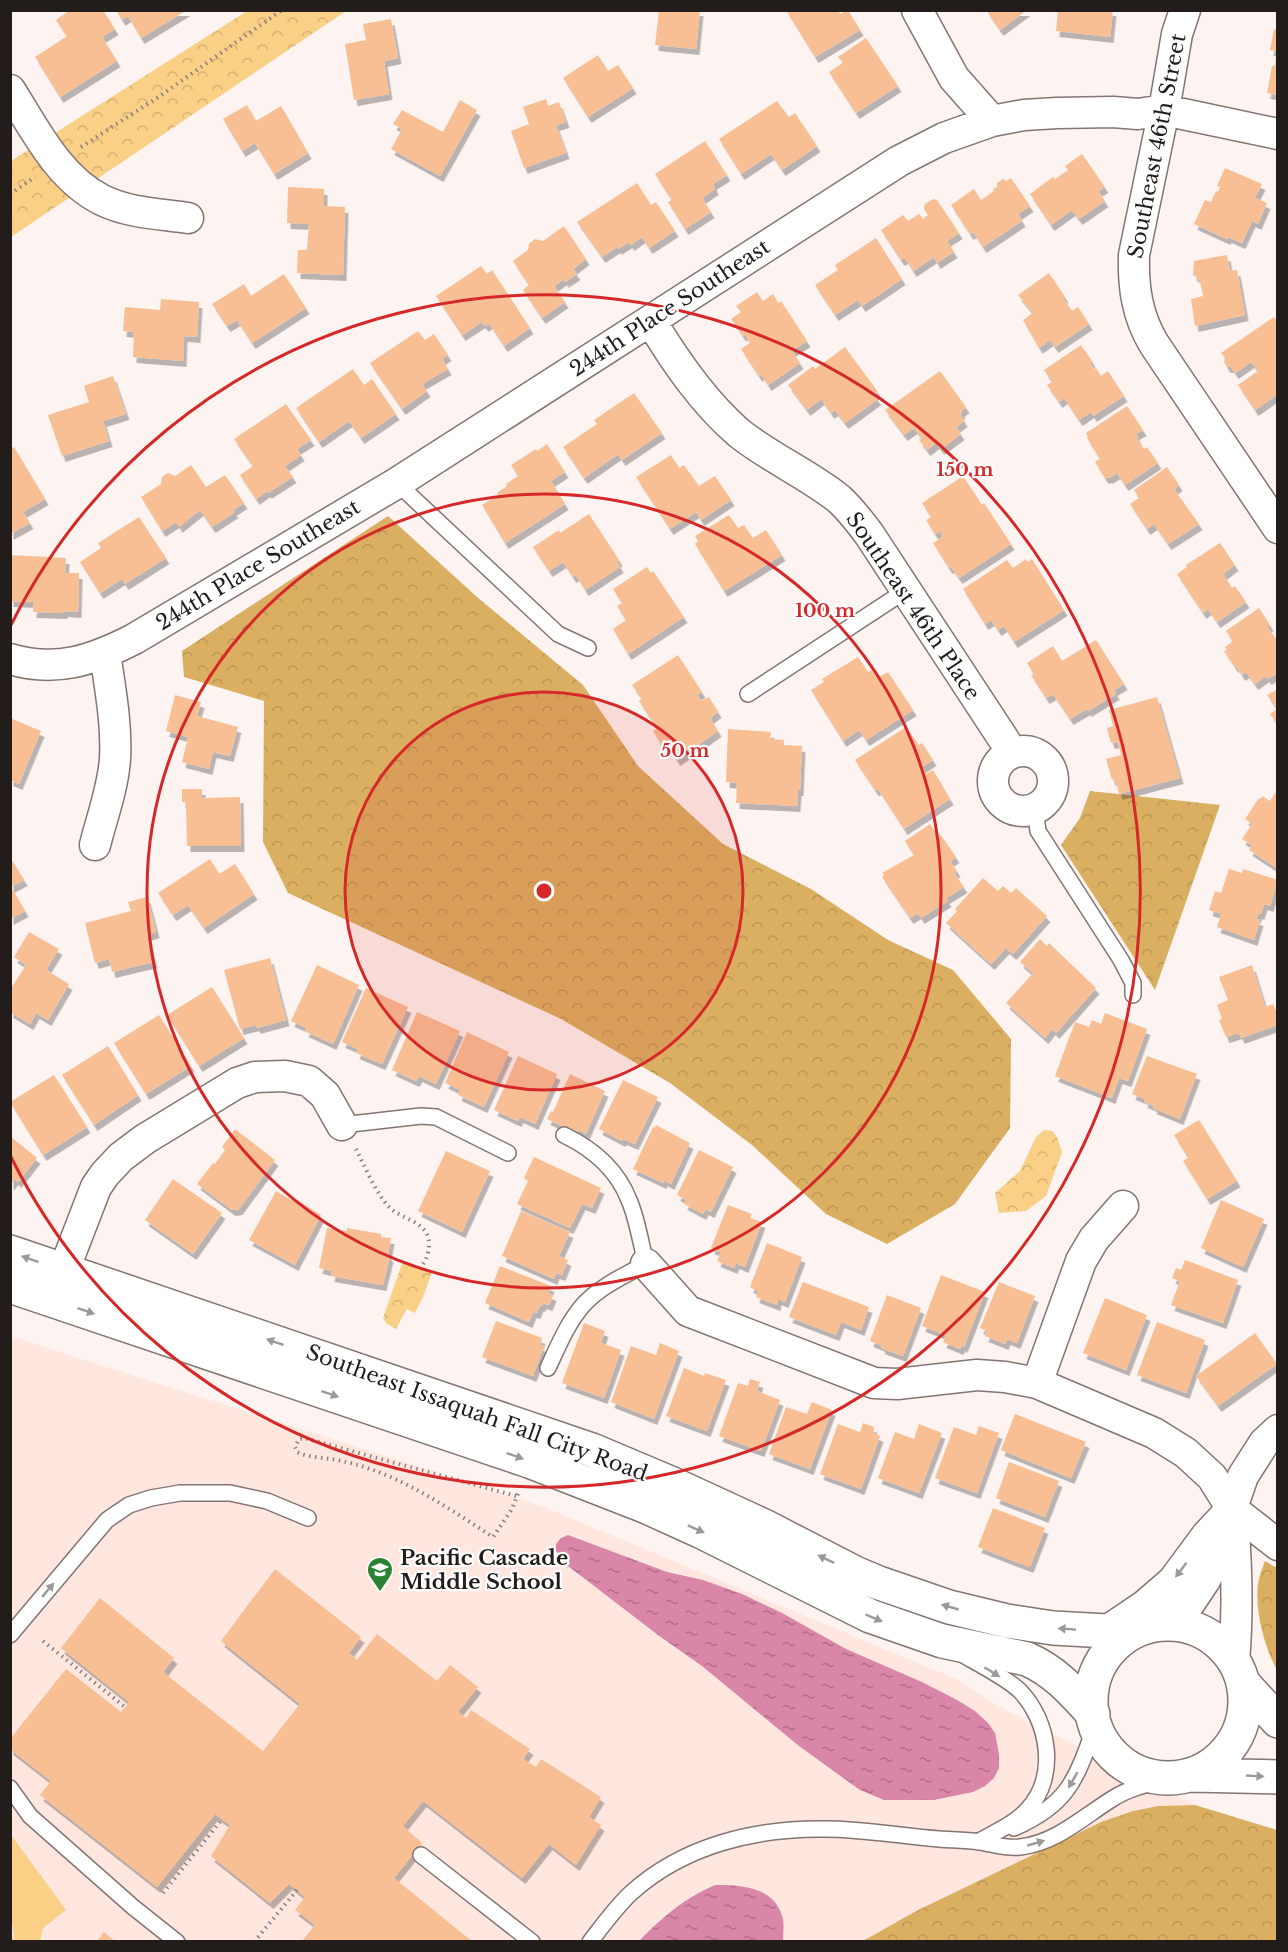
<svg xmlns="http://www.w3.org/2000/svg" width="1288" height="1952" font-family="'Libre Baskerville',serif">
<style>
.built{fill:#ffe6df}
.forest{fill:url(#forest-crowns)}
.park{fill:url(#park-crowns)}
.pitch{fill:#facf86}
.water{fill:url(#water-ripples)}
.building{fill:#f8bf94;filter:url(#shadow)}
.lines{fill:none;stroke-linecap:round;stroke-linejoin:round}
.lane-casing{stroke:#837571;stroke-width:18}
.street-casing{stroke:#837571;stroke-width:33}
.secondary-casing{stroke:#837571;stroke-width:36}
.path{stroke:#87807e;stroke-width:4;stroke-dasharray:1.5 4.5;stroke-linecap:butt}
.lane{stroke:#fff;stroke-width:15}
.street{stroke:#fff;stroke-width:30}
.secondary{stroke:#fff;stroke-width:33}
.oneway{fill:#9c9998}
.ring{fill:none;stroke:#d62828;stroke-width:3}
.labels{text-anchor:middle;stroke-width:4.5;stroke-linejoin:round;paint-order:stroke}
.street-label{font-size:21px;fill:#221d1b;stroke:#fff}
.poi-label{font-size:21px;font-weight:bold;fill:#221d1b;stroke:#fff;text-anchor:start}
.centre{fill:#d62828;stroke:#fff;stroke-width:3}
.ring-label{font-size:18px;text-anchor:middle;font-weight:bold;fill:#d62828;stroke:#fff;stroke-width:4.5;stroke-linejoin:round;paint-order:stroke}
</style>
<defs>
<pattern id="forest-crowns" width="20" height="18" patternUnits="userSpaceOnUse" patternTransform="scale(1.5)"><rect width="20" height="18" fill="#dbaf62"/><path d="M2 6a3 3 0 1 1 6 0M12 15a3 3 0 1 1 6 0" fill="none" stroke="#bc9654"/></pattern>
<pattern id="park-crowns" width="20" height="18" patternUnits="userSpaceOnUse" patternTransform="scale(1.5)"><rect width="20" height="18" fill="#facf86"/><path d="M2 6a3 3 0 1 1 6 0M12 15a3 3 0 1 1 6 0" fill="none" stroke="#d6b173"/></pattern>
<pattern id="water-ripples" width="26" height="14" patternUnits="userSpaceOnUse" patternTransform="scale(1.5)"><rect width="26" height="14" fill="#d986a9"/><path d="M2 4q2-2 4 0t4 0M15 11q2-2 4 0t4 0" fill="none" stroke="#b06d89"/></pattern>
<filter id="shadow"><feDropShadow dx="3.5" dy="6" stdDeviation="0" flood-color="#0004"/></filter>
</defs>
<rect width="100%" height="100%" fill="#fdf3f0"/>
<path class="built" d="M10,1336l534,171 412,172 44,28 195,98 -37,1 -25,5 -32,11 -185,89 -53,30h-852z"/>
<path class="forest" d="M388,516l89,81 106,88 55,81 85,78 88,45 77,51 65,30 58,69 -1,89 -55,76 -68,40 -61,-30 -74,-69 -82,-62 -109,-64 -273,-126 -25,-51 1,-141 -80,-24 -2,-26z
M1090,791l130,14 -65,185 -94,-145 19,-27z
M1265,1561l12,7v102c-13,-23 -24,-65 -18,-91 1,-6 4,-12 6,-18z
M1195,1805l82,25v111h-414l53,-30 185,-89 32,-11 25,-5z"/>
<path class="park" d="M247,11h99l-335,226v-76z
M1044,1130l8,1 5,6 5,15 -16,44 -20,15 -27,2 -4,-20 25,-22 16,-34z
M403,1261l29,11 -9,25 -8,16 -8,-4 -11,20 -9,-5 -4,-6z"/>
<path class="pitch" d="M11,1835l55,75 -23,18 -3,13h-28l2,-5 -4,-30z"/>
<path class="water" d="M568,1535l99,37 36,8 39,14 40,19 64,36 76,33 35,18 18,11 13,12 7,10 4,21v14l-5,10 -9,8 -12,6 -39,8h-50l-24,-10 -61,-44 -97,-80 -44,-31 -90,-69 -12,-15v-7l5,-6z
M715,1885c24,0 56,1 66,28 4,8 2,19 2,28h-144c24,-24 44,-42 76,-56z"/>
<path class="building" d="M70,10h33l12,19 -13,8 15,24 -57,36 -25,-40 32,-21 -11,-16z
M116,10h71l-46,28 -13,-22 -6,4z
M659,10h41l-4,39 -41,-4z
M786,10h52l2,4 8,-4 12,20 -45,27z
M986,10h41l-27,20z
M1058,10h55l-3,27 -54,-6z
M391,19l7,39 -14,3 5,33 -35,6 -9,-56 21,-4 -3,-16z
M1274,29l4,1v21l-8,-1z
M866,38l32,48 -42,27 -27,-41 14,-9 -5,-6z
M598,55l10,16 10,-6 15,23 -45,29 -25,-39z
M1276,56l2,1v38l-11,-2 5,-27h3z
M546,99l2,7 11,-4 7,20 -10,3 10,28 -42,15 -13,-37 18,-7 -6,-17z
M460,100l17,10 -37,66 -49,-27 11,-20 -9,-5 9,-14 41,22z
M777,101l12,16 6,-4 22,33 -35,24 -11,-16 -30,20 -22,-35z
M247,105l9,16 25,-15 27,47 -34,21 -19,-31 -13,8 -19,-32z
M705,141l22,34 -14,9 2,5 -13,9 9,14 -26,17 -17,-27 4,-2 -17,-26z
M1082,154l23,33 -7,4 7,10 -26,18 -7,-9 -21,15 -21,-31 23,-17 2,2 13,-9 -3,-4z
M1225,168l37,16 -7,14 12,5 -9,21 -6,-3 -10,22 -14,-6 -1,2 -33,-15 11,-24 6,2 5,-11 2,1 2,-5 -3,-1z
M1011,178l19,28 -12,8 4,7 -39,26 -10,-15 -3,2 -19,-29 23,-16 7,11 13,-9 -1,-2 4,-2v-4l6,-4 4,2z
M637,183l14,22 5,-3 19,29 -26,17 -7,-11 -11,8 -2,-3 -11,7 -1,-2 -15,10 -25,-35z
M288,187l36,2v17l21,1 -2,68 -46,-2 1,-23h9l2,-26 -22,-1z
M933,199l4,1 22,33 -12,8 7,11 -17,11 -3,-6 -21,14 -8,-13 -4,2 -20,-30 22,-15 5,6 11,-7 4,5 5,-4 -4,-6 1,-5z
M564,226l22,33 -13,10 4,5 -12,8 -1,-3 -10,7 11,16 -23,16 -19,-28 6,-5 -16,-24 15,-11 1,-6 6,-5 8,2z
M876,238l26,41 -40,27 -4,-6 -23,15 -20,-30 23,-15 -3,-5z
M1227,255l3,16 7,-1 8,45 -50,11 -4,-27 12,-3 -3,-15h-2l-1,-4 -4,-2 1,-14z
M481,266l6,8 5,-4 38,58 -26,18 -15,-23 -4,3 -3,-4 -20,13 -26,-39z
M1049,273l16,24 -2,1 9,13 6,-4 11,17 -34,23 -5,-7 -11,8 -16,-28 10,-7 -15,-18z
M284,274l22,34 -54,35 -15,-23 -10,6 -15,-22 32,-20 7,12z
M757,292l6,9 10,-7 5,9 3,-2 26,40 -15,10 8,12 -32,22 -7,-11 -2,2 -18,-27 9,-6 -5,-9 -2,2 -12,-17 10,-7 -5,-6z
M161,299l38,3 -2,35 -13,-1 -1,25 -50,-4 1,-25 -11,-1 2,-24 35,3z
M1274,317l4,5v72l-23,16 -17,-25 20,-14 -7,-9 -16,11 -4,-6h-4l-3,-5 1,-4 -4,-5z
M418,331l7,9 9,-6 14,21 -6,4 6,10 -26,15 5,7 -25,18 -32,-46z
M1081,345l11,16 -2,2 4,6 2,-1 5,8 7,-5 16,25 -31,20 -2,-4 -12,8 -15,-22 -5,4 -12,-17 5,-3 -8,-12z
M845,347l33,45 -4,3 4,4 -33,24 -10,-13 -4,3 -10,-14 -14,11 -19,-25 25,-19 2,3z
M353,369l11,16 8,-6 24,35 -35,24 -12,-17 -30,21 -23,-34z
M940,371l26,36 -5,4 1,2 -2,1 4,7 -8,6 5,7 -20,15 -5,-6 -9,7 -8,-10 3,-2 -8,-10 -10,7 -19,-25z
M113,376l13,38 -23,7 6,20 -47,15 -14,-41 41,-13 -5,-16z
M634,393l28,40 -40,27 -4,-6 -34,24 -21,-31 34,-23 -3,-4z
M286,404l25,36 -14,9 4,6 -16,11 8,11 -25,16 -1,-2 -11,8 -16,-24 13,-9 -19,-27z
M1127,406l16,24 -7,4 4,10 4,5 3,-2 11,16 -33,22 -8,-12 -8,5 -1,-1 -3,1 -10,-16 5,-3 -13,-21 1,-1 -2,-4z
M547,444l18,28 -14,9 14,23 -60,39 -23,-38 16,-10 -1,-2 10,-7 -1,-2 12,-8 -7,-11 25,-16 1,2z
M14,447l31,52 -22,13 7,11 -20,11v-85z
M671,455l8,13 5,-3 15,21 16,-10 16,24 -30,20 -5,-8 -26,17 -34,-52z
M191,465l15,22 19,-12 19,28 -11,7 2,2 -23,15 -12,-17 -21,17 -3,-5 -14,9 -21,-34 20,-13 1,-7 6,-4 7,3z
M1167,467l12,18 -5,4 25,35 -31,20 -14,-20 -7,5 -17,-25 9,-6 -5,-8z
M963,476l19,29 2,-2 27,41 -52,34 -8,-11 -2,1 -16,-25 10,-6 -3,-6 -5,3 -9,-14 5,-3 -9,-14z
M589,514l30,46 -2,2 3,5 -35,23 -9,-15 -3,2 -10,-15 -14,9 -16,-24 26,-17 1,3z
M729,515l9,13 6,-3 9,13 13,-8 16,25 -58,36 -29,-47 3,-3 -3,-5z
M139,517l27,41 -41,26 -3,-5 -22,14 -20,-31 21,-14 -3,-5z
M1220,543l15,22 -12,9 9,14 3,-2 11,16 -29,20 -9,-13 -5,4 -26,-39 10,-7 -1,-2z
M10,555l56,3 -1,15h14l-1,39 -14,-1v2l-31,-1 1,-10 -24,-1z
M1026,559l2,3 4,-3 32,51 -50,32 -10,-16 -6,4 -7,-10 -6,4 -22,-35 44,-29 6,8z
M647,567l4,6 2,-2 31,46 -56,37 -15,-25 13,-9 -9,-14 5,-3 -9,-14z
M1259,608l11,17 -3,2 11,14v32l-10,6 -2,-3 -11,8 -9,-12 -4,3 -6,-9 -1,1 -11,-16 3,-1 -2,-3 8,-6 -7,-10z
M1096,640l28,44 -10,6 2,4 -28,17 -1,-2 -17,10 -17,-25 -7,4 -15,-23 3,-1 -7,-11 26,-17 9,15z
M678,655l24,37 -5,3 4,6 8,-4 9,15 -8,6 8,13 -41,29 -10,-15 -4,2 -10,-16 4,-3 -18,-27 3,-2 -10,-14z
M858,657l10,15 6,-3 5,8 9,-5 25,38 -47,30 -7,-10 -16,11 -32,-51 13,-8 -2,-3z
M1278,689v36l-8,-11 7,-5 -10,-14z
M175,695l26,7 -4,14 41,11 -8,29 -17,-4 -4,17 -27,-7 6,-25 -22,-6z
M1157,697l23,81 -61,16 -4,-15 -3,1 -6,-21 15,-4 -3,-13 -7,1 -4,-15 6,-2 -4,-16z
M10,718l31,13 -22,53 -9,-4z
M906,727l13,18 3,-2 11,17 -11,7 4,7 7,-4 17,29 -46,30 -26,-40 -3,1 -20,-30z
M728,729l43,3 -1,7 14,1v5l18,1 -2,44h-2l-1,16 -61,-3 1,-20 -11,-1z
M182,789h20v9l38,-1 1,49h-54l-1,-44h-4z
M1278,789v80l-29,-19 3,-5 -10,-6 10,-15 -7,-5 14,-21 2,1 1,-3 8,5z
M930,824l8,12 2,-2 16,23 -6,4 7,10 -3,2 10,14 -18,11 2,3 -27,17 -3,-5 -8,5 -28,-41 2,-2 -2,-2 32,-18 -9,-14z
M10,857l14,23 -13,7 14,24 -15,8z
M210,859l9,15 16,-10 19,30 -50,34 -16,-23 -15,10 -15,-22z
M1229,869l13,4 1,-4 35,11 -8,26 -6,-2 -3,10 -2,-1 -3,6 4,1 -6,20 -37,-13 4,-13 -12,-4 6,-19 6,2z
M983,878l15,13 5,-5 8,7 5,-5 31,28 -34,38 -7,-6 -15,16 -45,-41 11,-12 -2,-2z
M147,897l9,35 -9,3 7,27 -42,10 -3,-13 -14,4 -10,-40 46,-12 -3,-9z
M29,932l30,17 -13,21 23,14 -21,36 -12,-7 -6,11 -20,-12v-22l16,-25 -12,-8z
M1040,939l7,7 2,-3 47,45 -40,45 -4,-4 -7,9 -39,-35 27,-30 -13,-11z
M270,958l16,62 -29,8 -1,-3 -16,4 -16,-59z
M317,965l42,20 -26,59 -28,-13 2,-3 -16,-7z
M1252,965l13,42 8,-3 5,11v10l-37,13 -2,-5 -13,4 -7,-17 3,-1 -5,-14 11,-5 -9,-23z
M212,987l32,51 -45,28 -32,-51z
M366,988l42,19 -26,57 -26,-11 2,-4 -16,-7z
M417,1012l43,19 -24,53 -17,-8 -3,5 -24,-11z
M1105,1013l42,16 -19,52 -9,-3 -7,20 -57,-22 20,-54 14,5 3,-7 9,4z
M159,1015l32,51 -45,28 -32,-51z
M467,1032l42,20 -25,55 -26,-12 2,-5 -15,-7z
M108,1046l30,49 -44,30 -32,-50z
M518,1056l39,18 -22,50 -15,-7 -2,4 -24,-11z
M1147,1056l50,18 -17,45 -27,-11 1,-2 -10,-4 1,-3 -13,-5z
M570,1074l35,17 -19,43 -7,-4 -2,3 -30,-14 4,-8 2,1z
M54,1075l33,52 -44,28 -33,-53z
M623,1080l35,17 -23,47 -12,-5 -1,2 -23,-12z
M1199,1120l38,61 -30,18 -24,-38 5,-3 -14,-23z
M656,1125l34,18 -19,41 -7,-4 -1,3 -30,-14 20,-42 2,1z
M235,1129l40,31 -36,49 -7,1 -35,-26 16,-21 2,1 10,-14 -3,-3z
M10,1136l27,22 -19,24 -3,-3 -5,6z
M699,1150l34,17 -22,45 -6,-3 -2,5 -19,-10 2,-4 -9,-5z
M446,1151l44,20 -28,61 -44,-21z
M534,1157l67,31 -9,20 -10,-4 -12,24 -53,-24 11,-23 -4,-3z
M173,1179l49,34 -29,41 -48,-34z
M276,1191l19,11 2,-2 24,15 -26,50 -46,-25z
M1221,1200l43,19 -21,48 -42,-19z
M728,1205l24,9 -2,4 12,4 -17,45 -9,-4 -2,5 -17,-7 4,-9 -10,-4z
M521,1211l49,21 -11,24 9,4 -6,15 -6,-2 -2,6 -52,-23z
M327,1228l20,3v-3l34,6v3l10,1 -3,17 2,1 -7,29 -52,-9 1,-5 -13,-3z
M767,1243l35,14 -17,45 -7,-3 -1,6 -21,-8 2,-6 -8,-4z
M1185,1260l53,20 -15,43 -52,-18 9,-24 -8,-3 4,-10 5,2z
M500,1266l51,20 -3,7 5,2 -4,10 -6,-2 -1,3 -2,-1 -3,8 -4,-1 -4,10 -44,-19z
M941,1275l44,17 -21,55 -2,-2 -2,4 -17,-7 3,-7 -24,-9z
M803,1282l66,25 -8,23 -20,-8 -5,13 -47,-18z
M999,1282l36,14 -18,47 -10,-4 -2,5 -20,-8 2,-5 -7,-3z
M887,1295l34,13 -18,48 -22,-8 1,-2 -12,-5z
M1105,1298l42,17 -21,55 -43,-17z
M496,1321l46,17 -2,7 4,1 -11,30 -51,-19z
M1157,1322l48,18 -19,53 -49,-18z
M584,1323l21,8 -4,12 20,7 -17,48 -42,-15z
M1255,1333l22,31 -59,42 -22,-30z
M660,1343l19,8 -25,68 -43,-17 20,-56 25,9z
M684,1368l20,8 1,-3 21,7 -19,51 -41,-15z
M750,1379l10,3 -3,9 23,9 -19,51 -42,-15 19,-53 10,3z
M812,1402l20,8 -22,59 -41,-15 17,-47 21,7z
M1015,1414l71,28 -15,36 -70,-28z
M863,1423l11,4 -1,6 7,3 -19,53 -41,-15 18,-50 22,8z
M919,1424l23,9 -23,60 -41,-15 17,-46 19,7z
M979,1426l20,7 -22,60 -42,-15 19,-51 22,8z
M1009,1462l50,19 -14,36 -49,-19z
M993,1508l52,20 -15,39 -52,-20z
M275,1569l86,68 -12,16 8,7 20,-26 60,47 13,-16 28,22 -20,25 8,6 5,-8 59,39 -7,10 13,8 5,-8 60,38 -12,20 12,8 -25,40 -27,-21 -27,34 -99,-77 -20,25 19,17 -28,35 79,64h-172l14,-17 -20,-15 10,-13 -16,-13 -19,19 -59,-47 19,-31 -15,-11 -58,73 -117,-92 11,-14 -41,-32v-10l56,-70 55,43 8,-10 -68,-54 39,-50 74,60 -11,14 100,79 37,-47 -79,-63z
M104,1932l12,10h-20z"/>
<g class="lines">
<defs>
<path id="lane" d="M397,483l161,151 30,14
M748,694l157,-103
M1035,809l3,22 83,129 12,23v12
M342,1125l79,-9 15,1 72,36
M548,1368c10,-22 20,-46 36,-64 17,-18 41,-29 62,-40 -5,-20 -9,-46 -17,-64 -12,-31 -36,-51 -65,-65
M10,1635l97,-115 22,-15 22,-7 29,-5h50l37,8 41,17
M965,1656c16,9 43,23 55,35 29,30 38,85 8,118 -13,15 -33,23 -50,33
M10,1788l20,28 103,91 44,35
M1014,1828c55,-24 62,-49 81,-101
M421,1855l111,87
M590,1942c13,-17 26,-35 41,-49 53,-48 125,-65 194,-64 38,0 76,7 114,10 13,1 27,1 41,3 13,2 27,7 40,5 36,-4 63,-30 92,-48 17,-11 36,-15 55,-20"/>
<path id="street" d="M917,10l37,68 38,43
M1185,10l-8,24 -13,76 -30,145c-1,32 3,61 20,89l124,184
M10,90c25,39 48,88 92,110 26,13 58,14 86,18
M651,321c24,40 52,81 88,112 31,25 69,41 100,66 11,10 21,23 30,35l143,218
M10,659c46,14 83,1 124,-20l263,-156 502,-322 45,-23 48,-17 32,-6 33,-2 56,-1 25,2 26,-4 114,24
M993 781a30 30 0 1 1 60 0a30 30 0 1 1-60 0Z
M95,845c7,-28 18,-57 20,-86 2,-35 -5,-71 -10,-106
M646,1264l42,47 186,72 23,1 80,-9 28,2 32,6 117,50 32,20 26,24 20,32 46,36
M64,1270l32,-83 9,-13 16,-17 24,-18 92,-56 18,-6 30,-1 24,5 16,14 17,30
M1037,1383l44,-122 13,-22 29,-33
M1233,1521c4,47 5,94 1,141
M1170,1624l19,-20 16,-24 8,-17 30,-87 21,-33 14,-13
M1107,1631l37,-25 29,-25 34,-46 16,-17"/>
<path id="secondary" d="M10,1252l582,198 83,35 89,41 91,47 24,10 70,24 58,14 46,7 54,3 39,-4
M10,1286l519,175 118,46 53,24 170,85 72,25 85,18c29,13 45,32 66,55
M1091 1701a77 77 0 1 1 154 0a77 77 0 1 1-154 0Z
M1243,1683l35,38
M1191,1775l87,2"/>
</defs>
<use href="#lane" class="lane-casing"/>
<use href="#street" class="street-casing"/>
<use href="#secondary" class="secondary-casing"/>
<path class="path" d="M81,147l76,-49 125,-88
M10,194l25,-17
M356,1149c8,16 21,46 33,58 13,13 39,14 40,36 0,11 -3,18 -10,26
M516,1496l-212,-58 -5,1 -4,8 2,5 4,2c13,4 27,4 41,7 56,12 103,45 151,76l19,-28 7,-18
M43,1641l82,66
M163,1893l59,-74
M254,1942l43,-52"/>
<use href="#lane" class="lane"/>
<use href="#street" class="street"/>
<use href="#secondary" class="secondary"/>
</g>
<defs><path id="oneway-solid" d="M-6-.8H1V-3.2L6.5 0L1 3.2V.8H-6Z" transform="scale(1.5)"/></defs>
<g class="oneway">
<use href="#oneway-solid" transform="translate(30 1259) rotate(-161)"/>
<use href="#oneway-solid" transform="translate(86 1311) rotate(19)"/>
<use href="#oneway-solid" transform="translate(275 1342) rotate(-161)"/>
<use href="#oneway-solid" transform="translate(330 1394) rotate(19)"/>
<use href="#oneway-solid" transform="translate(515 1456) rotate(19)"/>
<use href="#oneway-solid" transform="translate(696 1529) rotate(24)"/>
<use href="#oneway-solid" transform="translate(826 1559) rotate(-154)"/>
<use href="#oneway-solid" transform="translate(1181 1570) rotate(127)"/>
<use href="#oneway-solid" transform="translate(48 1590) rotate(-50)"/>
<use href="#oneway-solid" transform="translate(950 1607) rotate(-164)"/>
<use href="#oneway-solid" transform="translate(874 1618) rotate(23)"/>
<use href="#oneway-solid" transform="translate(1067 1629) rotate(-176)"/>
<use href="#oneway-solid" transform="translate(992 1672) rotate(32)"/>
<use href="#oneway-solid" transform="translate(1255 1776) rotate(3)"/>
<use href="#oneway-solid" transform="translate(1073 1780) rotate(120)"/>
<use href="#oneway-solid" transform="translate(1036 1843) rotate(-16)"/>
</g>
<circle cx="544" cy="891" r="199" fill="#d62828" fill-opacity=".12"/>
<g class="ring">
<circle cx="544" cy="891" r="199"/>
<circle cx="544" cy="891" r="397"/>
<path d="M11 625A596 596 0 1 1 11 1157"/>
</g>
<defs>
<symbol id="school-pin" viewBox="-11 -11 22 30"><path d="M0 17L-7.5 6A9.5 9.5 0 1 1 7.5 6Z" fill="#2a8332" stroke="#fff"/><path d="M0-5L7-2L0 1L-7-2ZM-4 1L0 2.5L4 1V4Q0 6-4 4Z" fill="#fff"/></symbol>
</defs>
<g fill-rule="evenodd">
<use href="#school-pin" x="365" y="1555" width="30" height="40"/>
</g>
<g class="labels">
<g class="street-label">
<text transform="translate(1157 146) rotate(-79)" y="7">Southeast 46th Street</text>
<text transform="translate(670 308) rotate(-33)" y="7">244th Place Southeast</text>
<text transform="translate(258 565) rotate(-31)" y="7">244th Place Southeast</text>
<text transform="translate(913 606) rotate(56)" y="7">Southeast 46th Place</text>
<text transform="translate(477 1413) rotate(20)" y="7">Southeast Issaquah Fall City Road</text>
</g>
<g class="poi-label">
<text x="400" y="1565">Pacific Cascade<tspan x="400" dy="24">Middle School</tspan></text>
</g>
</g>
<circle cx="544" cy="891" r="9" class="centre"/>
<g class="ring-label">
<text x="965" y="476">150 m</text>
<text x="825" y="617">100 m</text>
<text x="685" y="757">50 m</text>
</g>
<rect width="1288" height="1952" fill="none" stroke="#221d1b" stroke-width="24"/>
</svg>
